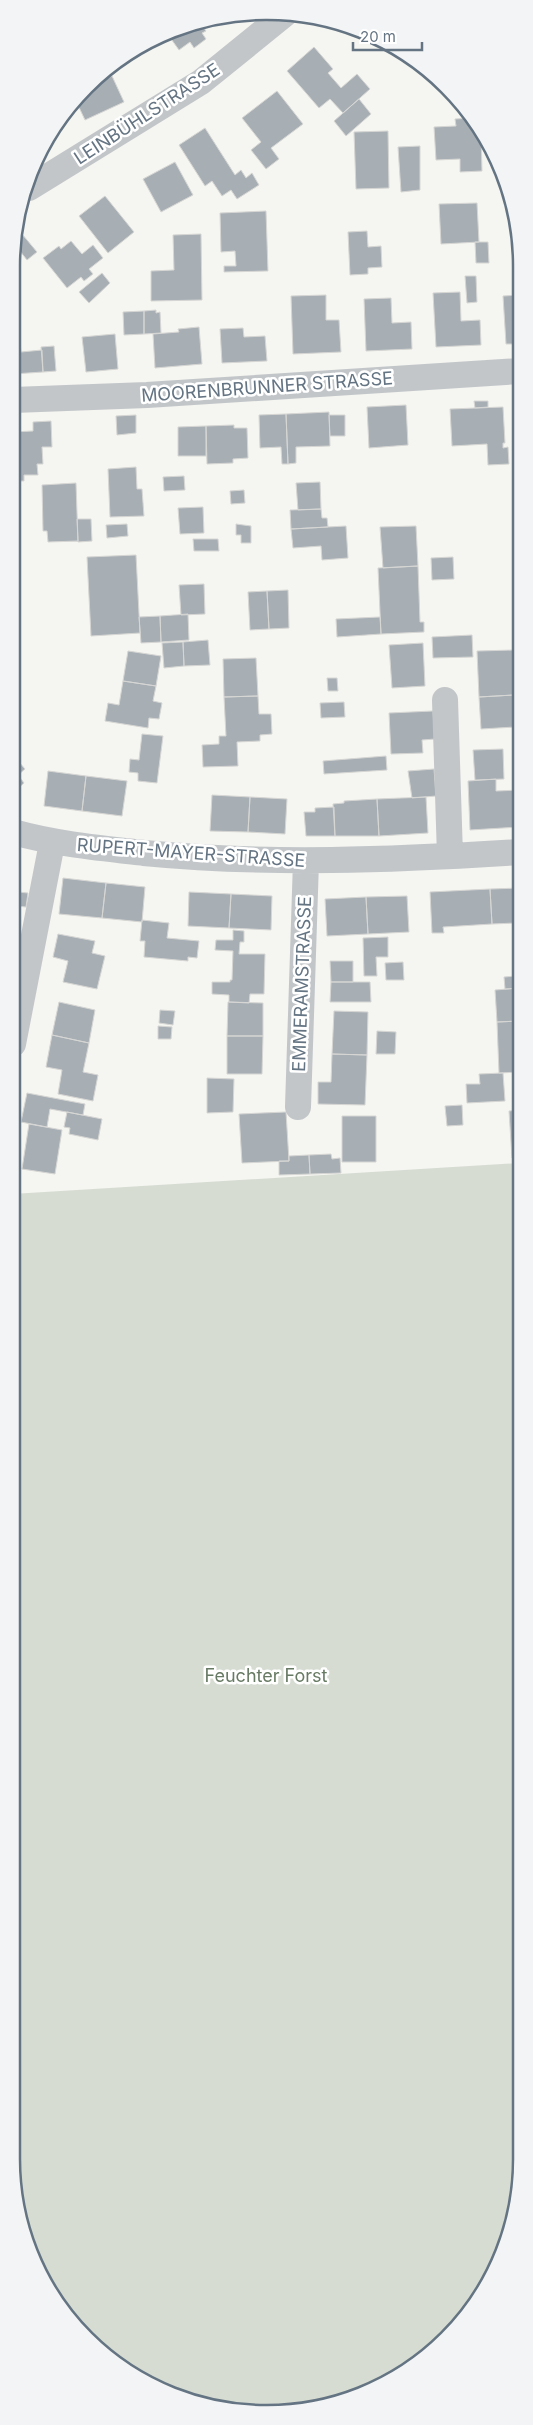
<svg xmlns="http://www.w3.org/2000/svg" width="533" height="2425" font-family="Inter,sans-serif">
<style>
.green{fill:#d6dcd2}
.building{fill:#a7afb5;stroke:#d6d6d4}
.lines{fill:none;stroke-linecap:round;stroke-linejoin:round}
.street{stroke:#c2c6c9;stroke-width:26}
.labels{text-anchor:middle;stroke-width:5;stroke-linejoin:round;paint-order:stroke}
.street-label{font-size:18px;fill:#647483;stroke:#fff}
.park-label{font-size:18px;fill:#677a63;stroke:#fff}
.rim{fill:none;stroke:#647483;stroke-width:2.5}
</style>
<rect width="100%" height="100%" fill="#f5f5f1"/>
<path class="green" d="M520,1163v1029l-33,94 -65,75 -89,44 -83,8 -97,-26 -78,-60 -44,-71 -20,-97 1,-965z"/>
<path class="building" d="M199,21l7,10 -4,2 4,6 -12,9 -4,-6 -11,8 -10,-14z
M314,47l19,22 -5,4 13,15 16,-14 13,15 -27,24 -13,-14 -11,9 -32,-37z
M102,75l2,5 8,-4 12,26 -39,18 -8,-17z
M277,91l26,33 -32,24 8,11 -13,10 -15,-19 10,-8 -19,-24z
M359,99l12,15 -25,22 -12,-15z
M470,118l11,16 1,37 -22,1v-13l-24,1 -2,-33 22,-1 -1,-7z
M205,128l30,47 6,-5 5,8 6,-5 7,12 -22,14 -6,-9 -9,6 -10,-15 -7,5 -26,-41z
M388,131l1,57 -33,1 -2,-57z
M420,146v44l-19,2 -3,-45z
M175,162l18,33 -32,17 -18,-33z
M105,196l29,36 -26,21 -29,-37z
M477,203l2,39 -38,2 -2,-40z
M266,211l2,60 -44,1v-6h12l-1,-15 -14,1 -1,-39z
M367,231l1,16 13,-1 1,21 -14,1v6l-18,1 -2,-43z
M22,234l15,18 -10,8 -14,-18z
M201,234l1,66 -51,1v-30l23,-1 -1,-35z
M71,241l11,13 11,-9 10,13 -14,11 4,5 -9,7 -3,-4 -14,11 -24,-30 16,-12 2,3z
M475,242h13l1,21h-13z
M102,273l8,10 -21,20 -10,-11z
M465,276h11l1,26 -10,1z
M460,292l1,29 19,-1 1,25 -45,2 -3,-54z
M326,295v25h13l2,32 -48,2 -2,-58z
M520,295v49h-14l-3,-48z
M391,298l1,25 19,-1 1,27 -46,2 -2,-52z
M156,310v3l4,-1 1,21 -17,1v-23z
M144,311v23l-20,1 -1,-23z
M199,327l3,37 -47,4 -2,-34 26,-2 -1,-3z
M243,328l1,9 21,-1 2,25 -45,2 -2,-34z
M115,334l3,35 -32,3 -4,-35z
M20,342l1,10 21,-2 1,22 -30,2v-31z
M54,346l2,25 -13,1 -2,-25z
M474,401h14v6l-13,1z
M406,405l2,40 -39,3 -2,-41z
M503,407l2,36h-2v5l5,-1 1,17 -21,1 -1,-21 -35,2 -2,-37z
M329,412l1,34 -34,1v16l-8,1 -2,-50z
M286,414l2,50h-6l-1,-17 -21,1 -1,-33z
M136,415v18l-19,2 -1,-19z
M329,415h16v21h-15z
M51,421l1,26h-10l1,17h-6l1,11h-14v6h-9l-2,-49 20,-1v-9z
M234,425v3h13l1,30 -15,1v4l-26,1 -1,-38z
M206,426v30h-28v-29z
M136,467l1,22h5l2,27 -34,1 -2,-48z
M184,476l1,14 -21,1 -1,-14z
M320,482l1,27 -23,1 -2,-27z
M76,483l2,58 -30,1 -1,-11h-4l-1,-46z
M244,490l1,13 -14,1 -1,-13z
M203,507l1,26 -24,1 -2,-26z
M321,509l1,9h5l1,9 -37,2 -1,-19z
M77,519h14l1,22 -14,1z
M127,524l1,12 -21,2 -1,-13z
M236,524l15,2v17h-10v-8h-5z
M346,526l2,32 -26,2 -1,-14 -28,2 -2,-19z
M416,526l2,40 -35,2 -3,-41z
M513,530h7v70h-2z
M13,535l3,50 -3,1z
M193,539h25l1,12h-25z
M136,555l4,78 -49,3 -4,-79z
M453,557l1,22 -22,1 -1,-22z
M418,566l2,56h4v10l-43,2 -3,-66z
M204,584l1,30 -24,1 -2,-30z
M288,590l1,38 -20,1 -2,-38z
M267,591l2,38 -19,1 -2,-38z
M188,614l1,26 -28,2 -1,-26z
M160,616l1,26 -20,1 -2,-26z
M380,617l1,17 -44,3 -1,-18z
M472,635l1,22 -40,1 -1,-21z
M208,640l2,25 -26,1 -1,-24z
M183,642l1,24 -20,2 -2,-25z
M423,643l2,43 -33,2 -3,-43z
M514,650v6l6,-1v18l-7,1 1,21 -35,2 -2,-46z
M128,651l33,5 -5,30 -33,-5z
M256,658l2,38 -34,1 -1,-38z
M327,678h10l1,13h-10z
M123,681l33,5 -3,15 9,2 -3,16 -10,-1 -1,10 -43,-7 3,-18 11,2z
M514,695l1,32 -34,2 -2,-32z
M258,696l1,18h12l1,20 -12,1v6l-23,1 1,24 -35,1 -1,-22 17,-1v-8h7l-2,-39z
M344,702l1,15 -24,1 -1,-15z
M433,711l2,28 -13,1 1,13 -32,1 -2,-41z
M142,734l21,2 -6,47 -19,-2v-8l-9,-1 1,-13 9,1z
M503,749l1,30 -29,1 -2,-30z
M13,755l12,14 -7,6 6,8 -11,10z
M386,756l1,14 -63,4 -1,-13z
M434,769l2,27 -24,2 -4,-27z
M48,771l38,5 -4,35 -38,-5z
M86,776l41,5 -5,35 -40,-5z
M496,779v12l24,-1v37l-50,3 -2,-49z
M212,795l38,2 -2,35 -38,-1z
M250,797l37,2 -2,35 -37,-2z
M426,797l2,36 -49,3 -2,-37z
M377,799l2,37h-44l-2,-32 11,-1v-2z
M334,807l1,29h-29l-2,-24h11v-4z
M63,878l43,5 -4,35 -43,-4z
M106,883l39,4 -3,35 -40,-4z
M520,888v58h-3l-1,-23 -24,1 -2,-35z
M490,889l2,35 -49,3 1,6h-12l-2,-41z
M18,892l10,1 -2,14 -9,-1z
M189,892l42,2 -2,34 -41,-2z
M231,894l41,2 -1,34 -42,-2z
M407,896l2,36 -41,2 -2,-37z
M366,897l2,37 -41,2 -2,-37z
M142,920l27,3 -2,15 32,3 -2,17 -9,-1v4l-44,-4 1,-16h-5z
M233,930l11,1v11h-4l-1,12h26l-1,40h-14l-1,9 -20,-1v-7l-17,-1v-12h18v-2h2l1,-29 -18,-1 1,-10h17z
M58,934l37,7 -3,12 13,3 -8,33 -34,-7 5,-21 -15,-4z
M388,937v20h-12l1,19h-13l-1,-38z
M520,956v32l-15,1 -1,-12 12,-1 -1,-19z
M330,961h23v21h-22z
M403,962l1,18h-18l-1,-17z
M331,982h39l1,20h-41z
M520,988v33l-23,1 -2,-32z
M59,1002l36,8 -6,33 -37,-8z
M228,1002l35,1v33h-36z
M160,1010l15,1 -2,14 -14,-2z
M334,1011l34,1 -1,43 -35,-1z
M520,1021v51l-21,1 -2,-51z
M158,1026l14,1 -1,12h-13z
M377,1031l19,1 -1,22h-19z
M52,1035l37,8 -6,29 15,3 -5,26 -35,-7 4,-24 -16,-3z
M227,1036h36l-1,38h-35z
M332,1054l35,1 -2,50 -47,-1v-22h13z
M503,1073l2,28 -38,2 -1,-19h14l-1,-10z
M207,1078l27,1 -1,33 -26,1z
M27,1093l58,11 -2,11 -33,-6 -3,18 -26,-5z
M462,1105l1,20 -16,1 -2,-20z
M520,1110v47l-8,1 -3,-47z
M67,1112l35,7 -4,21 -29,-6 1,-6 -6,-1z
M286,1112l3,49 -47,2 -3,-49z
M342,1116h34v46h-34z
M29,1124l33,6 -7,44 -33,-5z
M331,1154l1,5 8,-1 1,15 -31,1 -1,-19z
M309,1155l1,19 -31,1v-14h10v-5z"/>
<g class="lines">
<path class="street" d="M29,188l172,-106 84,-68
M13,400l134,-5 373,-24
M445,700l5,156
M13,832c43,12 86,16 131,21 125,12 250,7 376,-1
M13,1044l39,-201
M298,1107l8,-246"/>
</g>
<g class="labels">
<g class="street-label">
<text transform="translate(147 114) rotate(-33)" y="6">LEINBÜHLSTRASSE</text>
<text transform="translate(267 387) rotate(-4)" y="6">MOORENBRUNNER STRASSE</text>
<text transform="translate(191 853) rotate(4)" y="6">RUPERT-MAYER-STRASSE</text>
<text transform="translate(302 984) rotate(-88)" y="6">EMMERAMSTRASSE</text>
</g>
<g class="park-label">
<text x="266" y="1682">Feuchter Forst</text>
</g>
</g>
<path d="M0 0H533V2425H0ZM266 20H267A246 246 0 0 1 513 266V2159A246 246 0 0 1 267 2405H266A246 246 0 0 1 20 2159V266A246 246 0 0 1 266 20Z" fill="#f3f4f5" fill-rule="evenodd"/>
<path class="rim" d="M266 20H267A246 246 0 0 1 513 266V2159A246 246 0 0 1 267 2405H266A246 246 0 0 1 20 2159V266A246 246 0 0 1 266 20Z"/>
<path d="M353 42v8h69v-8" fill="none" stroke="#647483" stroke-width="2.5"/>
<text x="360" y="42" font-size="15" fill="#647483" stroke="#ffffff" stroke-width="4" paint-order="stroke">20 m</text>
</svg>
